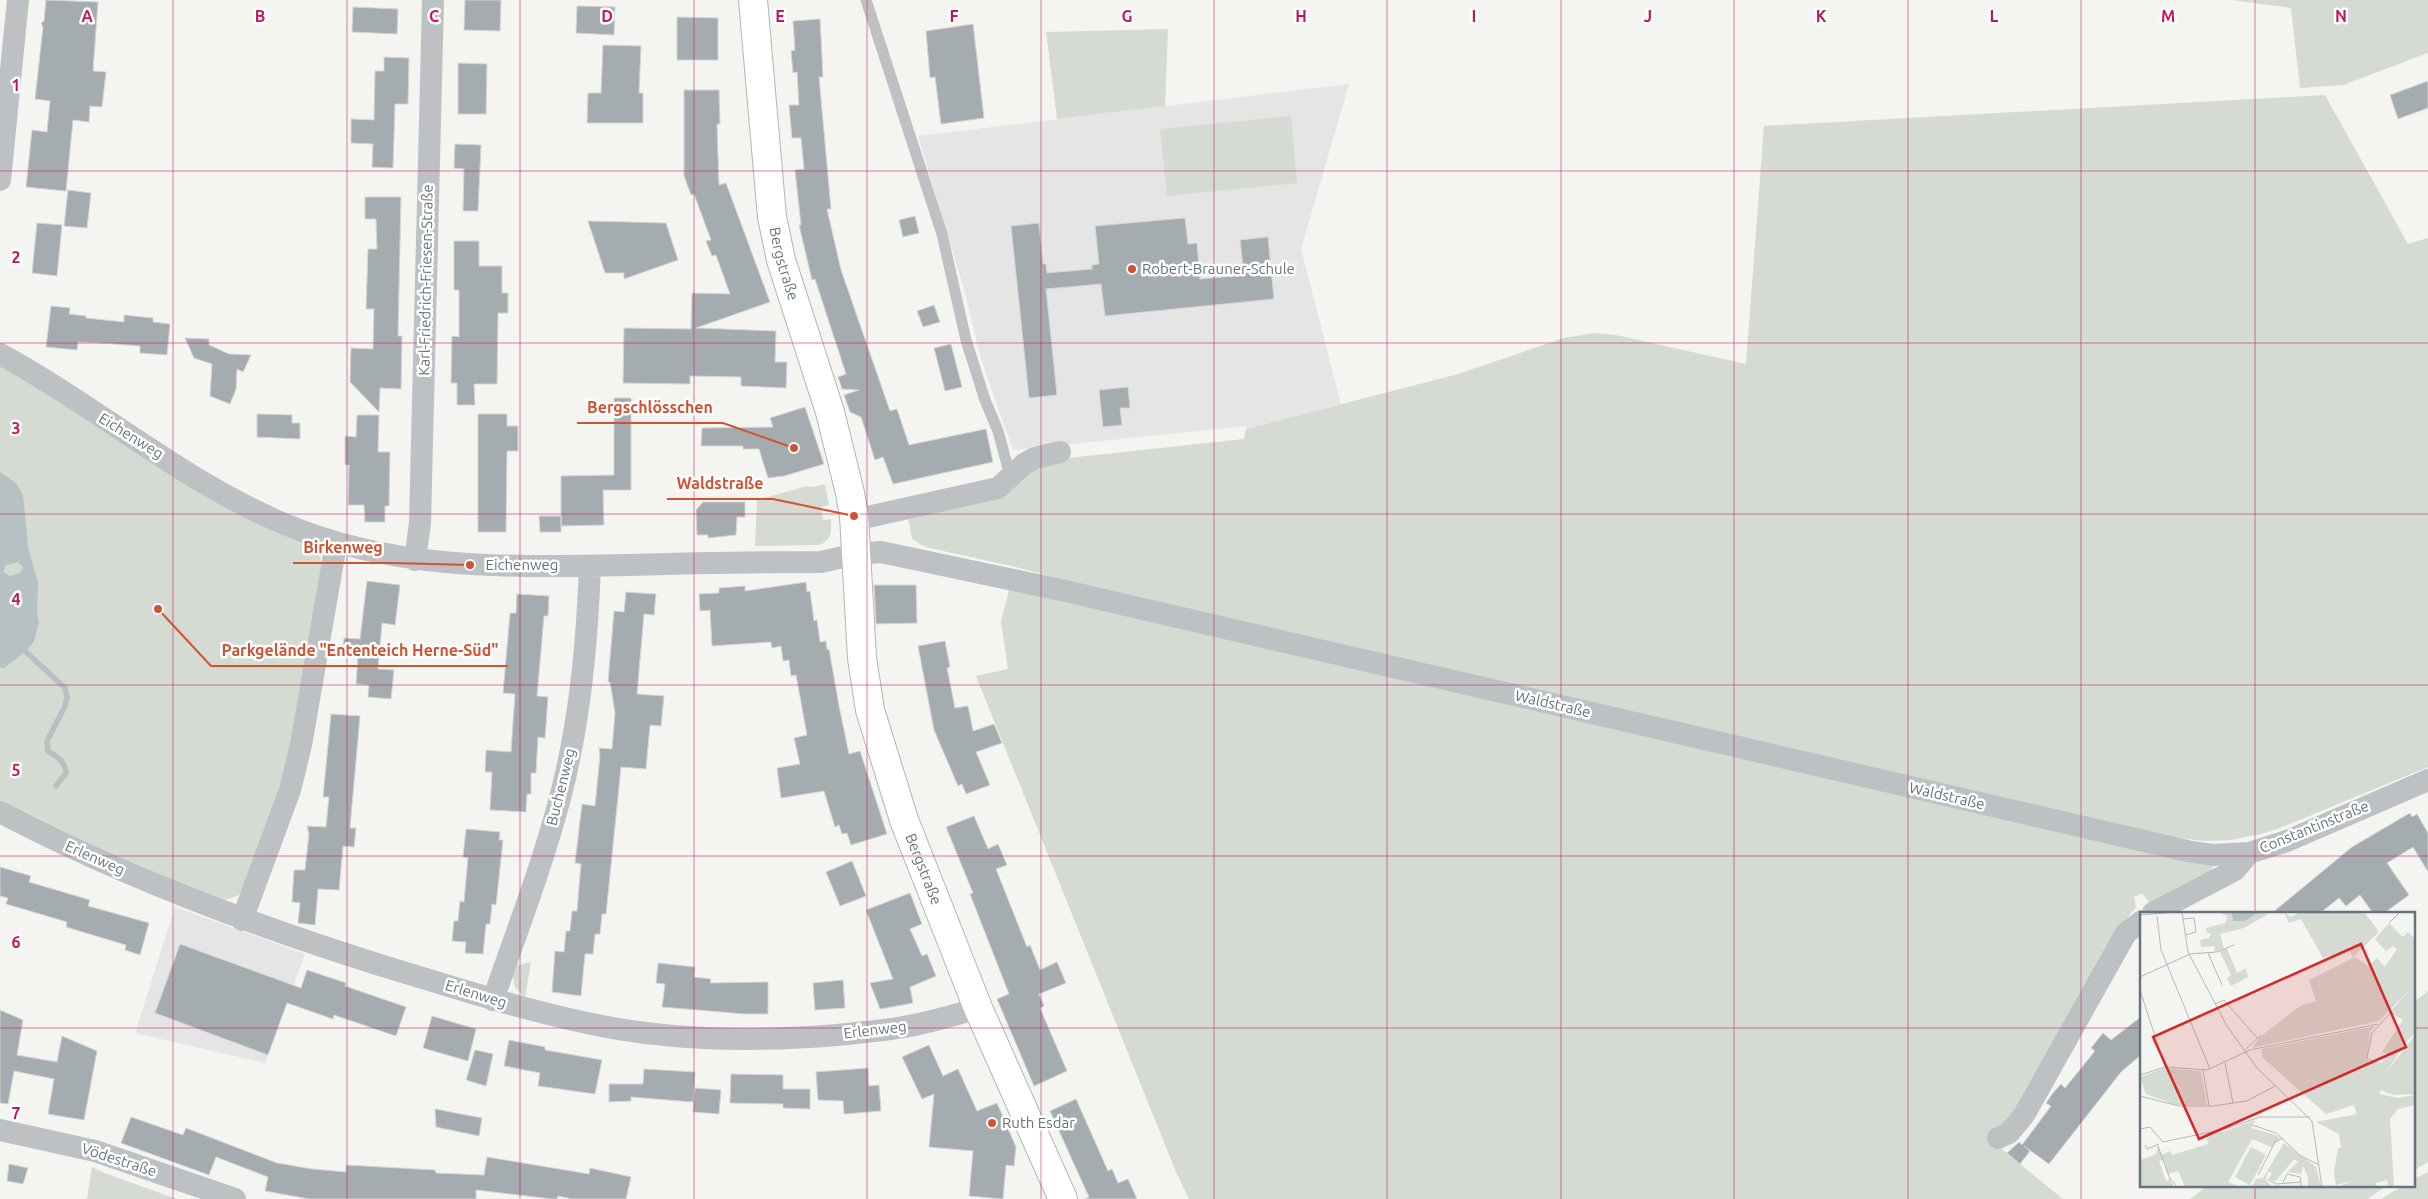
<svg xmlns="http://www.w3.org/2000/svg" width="2428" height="1199" font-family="Ubuntu,sans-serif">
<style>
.built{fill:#e4e5e4}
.green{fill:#d5dad2}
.water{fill:#b6c1c4;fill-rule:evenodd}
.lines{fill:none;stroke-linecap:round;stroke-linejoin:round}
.stream{stroke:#b6c1c4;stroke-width:5.5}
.building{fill:#a4acb0;stroke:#d5d5d3}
.secondary-casing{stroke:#b0b5b8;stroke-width:30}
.lane{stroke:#bdc1c4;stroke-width:11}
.street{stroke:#bdc1c4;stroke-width:22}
.secondary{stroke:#fff;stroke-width:28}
.grid{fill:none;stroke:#c2185b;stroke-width:1;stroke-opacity:0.55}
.poi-dot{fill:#d05334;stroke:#fff;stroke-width:2}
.labels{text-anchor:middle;stroke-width:5;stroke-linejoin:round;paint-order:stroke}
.street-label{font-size:15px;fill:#66747e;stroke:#fff}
.poi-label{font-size:15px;fill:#66747e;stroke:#fff;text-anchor:start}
.inset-road{fill:none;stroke:#b2b9bb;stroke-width:1}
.view{fill:#d62828;fill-opacity:0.15;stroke:#d62828;stroke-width:2.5}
.inset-edge{fill:none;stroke:#66747e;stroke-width:2.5}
.grid-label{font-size:16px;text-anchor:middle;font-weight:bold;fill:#c2185b;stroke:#fff;stroke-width:5;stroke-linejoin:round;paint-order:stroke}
.leader{fill:none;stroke:#d05334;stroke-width:2}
.callout-dot{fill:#d05334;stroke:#fff;stroke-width:2}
.callout-label{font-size:16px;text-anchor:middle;font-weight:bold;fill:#d05334;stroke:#fff;stroke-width:5;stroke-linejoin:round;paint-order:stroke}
</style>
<rect width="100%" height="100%" fill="#f4f4f0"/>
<path class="built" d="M1349,84l-48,165 40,155 -95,25 1,-3 -234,24 -32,-91 -17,-70 -46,-153z
M175,907l130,47 -40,109 -130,-30z"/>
<path class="green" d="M2232,0h196v53l-85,32 -43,3 -9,-80z
M1168,29l-3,77 -108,13 -11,-87z
M2325,95l83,149 20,-6v529l-148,61 -19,6 -30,6 -27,1 -32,-4 -1120,-260 -36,-10 -91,-20 -13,-8 -4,-22 104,-27 23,-23 33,-9 176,-19 2,-10 212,-55 106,-36 31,-5 21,2 130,29 18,-238z
M1291,116l6,67 -130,13 -7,-67z
M0,366l315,180 7,16 -33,197 -46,133c-9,6 -17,9 -27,7l-216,-94z
M825,484l4,21 -8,2 2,13 8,-1c0,12 2,21 -12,26l-64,1 2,-46 50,-14 6,1z
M1010,587l1199,274 4,6 -2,4 -60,34 -9,-12 -8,4 2,10 -16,20 -123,218 66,54h-874l-13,-27 -200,-496 32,-7 -7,-48z
M531,962l-6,36 -10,-11 -4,-20z
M2428,991v171l-14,8v-168z
M92,1167l10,5 75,27h-90z
M2428,1172v27h-47l23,-14h10v-6z
M2208,1185h180l-21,14h-177z"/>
<path class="water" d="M0,472l16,11 7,12 5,52 10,36 -1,29 2,10 -5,19 -8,10 -22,17 -4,-1zM18,562l5,5 -3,6 -10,3 -7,-4 3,-7z"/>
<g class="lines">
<path class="stream" d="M26,652l39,36 2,9 -2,9 -18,35 1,10c10,6 17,10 18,22l-10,13"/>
</g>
<path class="building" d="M46,0l52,2 -5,69 13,1 -4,35 -12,-1 -1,16 -16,-2 -7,71 -40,-4 6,-57 15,2 3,-31 -15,-2 8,-72 -2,-4 3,-2z
M465,0h36l-1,31 -36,-1z
M577,6l38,1 -1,28 -38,-2z
M353,7l45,2 -1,25 -45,-2z
M677,17l41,1v42h-41z
M820,19l3,58h-4l12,132h-4l14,61 49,141 7,-2 12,36 77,-16 7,33 -100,22 -10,-27 -8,3 -14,-43 -11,-5 -6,-17 15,-5 -17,-1 -4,-12 8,-3 -31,-95 -3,1 -13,-55h2l-6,-55 9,-1 -3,-31h-9l-3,-33h10l-2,-33 -4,1 -2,-22 4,-1 -2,-29z
M973,24l11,94 -43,6 -6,-47 -5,1 -4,-47z
M603,45l38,1 -2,47h4v30h-56l1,-30h13z
M384,57l25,1 -1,46h-13l-2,64 -21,-1 1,-23 -22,-1v-24l23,1 1,-49h9z
M458,63l29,1 -1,50h-28z
M2428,81v27l-30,11 -8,-24z
M684,90h35l1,34h-3l2,61 7,-2 44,119 -74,26 80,3 -1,31h12l-1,26 -45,-2v-9l-51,-1v8l-67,-1 1,-55 67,1 1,-36 38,1 -14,-39 -4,1 -6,-15 5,-1 -17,-46 -3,1 -7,-19z
M455,144l26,1 -3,66h-15l1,-42 -10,-1z
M68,190l23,3 -4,35 -23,-2z
M365,197h36l-3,139h4l-1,53 -21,-1 -1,24 -29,-30 1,-34 22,1 1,-40h-8l2,-60h9l-1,-30h-11z
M915,216l4,17 -16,4 -4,-17z
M1185,218l3,26 9,-1 3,36 44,-4 -4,-35 28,-3 6,62 -169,17 -4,-32 -55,5 11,106 -28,3 -18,-172 28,-3 4,41h3l1,9 45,-4v-4l7,-1 -4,-38z
M588,221l78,2 12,37 -54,19v-6h-19z
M37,223l25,2 -5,51 -25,-3z
M454,241h25v25h23v27h6v20h-10l-1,71h-23l1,21h-18v-22h-6l1,-47 7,1v-47h-5z
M934,305l6,17 -17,5 -6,-16z
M51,306l19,2 -1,6 17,2v2l38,4v-7l29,3v4l17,2 -3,31 -27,-2v-7l-39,-3 -23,-1 -1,8 -31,-3z
M185,338l24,1v6l20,9 22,1 -8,17 -6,-3 -1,20 -6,15 -20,-8 2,-32 -18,-6z
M951,344l11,43 -17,4 -11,-43z
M1128,387l2,21h-10l2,17 -19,2 -4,-37z
M614,398h17v92h-28l1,35 -43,1v-50l53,-1z
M805,407l19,57 -40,12 -16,2 -9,-29h-16v-3h-42l1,-18 71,-1 -3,-9z
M257,414l35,1v8h8v16l-43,-2z
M478,414h29v12h11v25h-11l-1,81h-28z
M357,415h22l-1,37h12l-1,54h-4v16h-20l-1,-17h-16l1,-40h-4v-29l11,1z
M703,502h42v15h-8l-1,18 -28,3v-3h-11l-1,-25z
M539,516h22v16h-21z
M367,581l33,4 -5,40 -13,-2 -4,46 16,1 -3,29 -23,-2 1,-12 -13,-1 2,-29 -16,-1 2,-16 16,1z
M806,582l1,10 3,-1 4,30 3,-1 3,22 6,-1 1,9 2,-1 10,57 10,48 11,-3 27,83 -36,11 -4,-12 -5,1 -3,-9 -4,2 -11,-36 -43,7 -4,-30 23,-4 -6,-26 13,-3 -11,-60 -5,1 -2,-16 -6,1 -2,-15 -9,2 -1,-6 -59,4 -2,-36 -10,1 -1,-17 20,-1v-5l26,-2v5z
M874,585h42l1,38 -41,1z
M626,592l30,2 -2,21 -10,-1 -7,80 27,2 -3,30 -11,-1 -4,44 -25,-2 -15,147h-4l-2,20h-5l-2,20h-8l-4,42 -29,-4 3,-41 9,1 2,-21h4l2,-20h5l4,-47 -6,-1 7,-59 13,2 5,-50 -1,-8 13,1 3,-36 -5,-31h-2l6,-71 10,1z
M517,594l32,2 -1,20h-4l-7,80 11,1 -3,41 -7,-1 -2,36h-5v21h-4l-1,18 -36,-2 2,-38h-7l1,-22 25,2 4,-58 -12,-1 7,-80h6z
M945,641l5,26 -3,1 8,40 13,-2 5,25 21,-7 8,19 -26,9 14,33 -24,9 -4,-10 -4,2 -24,-56 -16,-84z
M331,714l29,2 -10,112h6l-2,19 -11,-1 -4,44 -21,-1 -3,36 -17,-2 2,-20 -8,-1 2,-32h11l4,-36 -2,-8 19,1 3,-30h-6z
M2410,813l2,4 5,-3 11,19v39l-15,-25 -26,16 22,32 -25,18h-11l-13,-18 -14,11 -7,-8 -19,15h-48l80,-66z
M974,816l14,33 10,-5 9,21 -11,4 31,78 3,-2 10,25 17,-8 9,21 -27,11 5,12 -4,2 27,63 -33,15 -37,-87 12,-5 -39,-100 3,-1 -27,-66z
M466,829l34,3 -1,8h4l-7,65 -4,-1 -2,20h-4l-3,30 -18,-1 1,-11 -14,-1 2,-20h4l2,-20 4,1 4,-44 -5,-1z
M852,861l14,35 -26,10 -14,-34z
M0,867l31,9 -2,6 61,18 -2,6 61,17 -9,32 -15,-5 1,-5 -60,-18 1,-5 -61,-18 2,-6 -8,-2z
M910,893l12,31 -12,5 12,27 5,-2 9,22 -26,11 3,16 -33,6 -10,-26 23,-4 -27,-69z
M180,944l121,44 6,-18 39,13 -1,3 61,21 -10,29 -62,-21 -1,4 -46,-16 -19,52 -113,-42z
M658,963l37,4 -1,10 17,2 -1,4 58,-1v32h-23l-83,-7 3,-23 -9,-1z
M843,980l2,28 -30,2 -2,-27z
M0,1010l23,10 -6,35 40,7 5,-26 35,15 -13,69 -36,-6 6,-35 -40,-8 -6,33 -8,-1z
M432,1016l44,13 -8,32 -45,-13z
M2142,1016v38l-21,18 -72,92 -25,-18 6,5 -10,13 -13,-11 12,-11 3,3 29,-39 -5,-3 7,-10 8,-9 4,4 30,-37 -4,-3 12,-15 8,7z
M509,1040l36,7v3l57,10 -7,34 -57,-8 2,-13 -36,-7z
M929,1045l14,31 15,-7 19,42 20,-8 19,44 -2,19 -8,-1 -3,34 -34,-3 4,-45 -44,-4 5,-53 -12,5 -20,-42z
M475,1050l18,4 -7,32 -20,-6z
M868,1068l1,18 10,-1 2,26 -37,3 -1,-13 -25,-1 -2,-28z
M644,1069l51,3 -2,30 -62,-5v4l-22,1v-18h34z
M731,1074l52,1v14h27v20l-27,-1v-4l-53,-1z
M695,1088l26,2 -2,24 -26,-2z
M1076,1099l32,72 4,-2 6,14 10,-4 9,20h-52l4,-2 -39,-86z
M435,1109l47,9 -3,18 -43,-9z
M131,1117l52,18 3,-7 91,35 35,6 34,3v-7l89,5 1,3 48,2 3,-18 102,17 1,-6 41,9 -5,22h-54l-14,-3 -1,3h-5l-76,-9v9h-167l-44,-8 3,-14 -52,-20 -7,18 -88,-32z
M9,1164l19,4 -5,16 -16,-3z"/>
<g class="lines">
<defs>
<g id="secondary">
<path id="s1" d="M753,0l19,217 9,43 49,152 20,81 4,23 8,142 8,52 34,110 74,188 85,191"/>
</g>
</defs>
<use href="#secondary" class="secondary-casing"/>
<path class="lane" d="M866,0l76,234 24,106 19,60 13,31 12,45"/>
<path class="street" d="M0,180l18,-180
M0,354c96,52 181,126 282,169 113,48 226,44 346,42 64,-2 129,-3 193,-3l35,-8 25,-2 180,38 1126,261 26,4 36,-2
M854,520l144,-32 26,-24 11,-6 25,-6
M415,560l5,-37 13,-523
M0,812c122,64 249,112 380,153 69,21 137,43 207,58 82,18 167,19 250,12 24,-3 48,-4 72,-9 23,-4 46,-11 69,-18
M2153,913l82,-43 14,-17 38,-12 141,-61
M242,920l48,-130 11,-45 35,-201
M493,1000c23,-67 49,-133 67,-202 20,-76 27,-154 30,-232
M0,1130l95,21 140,48
M1998,1138l11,-5 15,-18 102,-182 16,-12"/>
<use href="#secondary" class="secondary"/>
</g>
<path class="grid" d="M173,0v1199M347,0v1199M520,0v1199M694,0v1199M867,0v1199M1041,0v1199M1214,0v1199M1387,0v1199M1561,0v1199M1734,0v1199M1908,0v1199M2081,0v1199M2255,0v913M0,171h2428M0,343h2428M0,514h2428M0,685h2428M0,856h2428M0,1028h2142M2414,1028h14M2255,1185v14"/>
<g class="poi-dot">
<circle cx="1132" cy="269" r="5"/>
<circle cx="992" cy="1123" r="5"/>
</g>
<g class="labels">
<g class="street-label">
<text dy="5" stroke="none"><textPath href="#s1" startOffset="266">Bergstraße</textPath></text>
<text transform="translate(426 280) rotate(-89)" y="5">Karl-Friedrich-Friesen-Straße</text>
<text transform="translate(131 436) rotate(32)" y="5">Eichenweg</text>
<text x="522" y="570">Eichenweg</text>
<text transform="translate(1553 704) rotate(13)" y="5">Waldstraße</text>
<text transform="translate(561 787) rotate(-76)" y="5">Buchenweg</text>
<text transform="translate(1947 796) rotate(13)" y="5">Waldstraße</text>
<text transform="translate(2314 827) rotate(-22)" y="5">Constantinstraße</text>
<text transform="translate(95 858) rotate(24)" y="5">Erlenweg</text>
<text dy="5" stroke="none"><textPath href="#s1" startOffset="891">Bergstraße</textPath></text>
<text transform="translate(476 994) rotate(17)" y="5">Erlenweg</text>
<text transform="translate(875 1030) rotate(-7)" y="5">Erlenweg</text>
<text transform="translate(119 1160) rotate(18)" y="5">Vödestraße</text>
</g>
<g class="poi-label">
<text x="1142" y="274">Robert-Brauner-Schule</text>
<text x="1002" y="1128">Ruth Esdar</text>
</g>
</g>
<g transform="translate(2140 912)">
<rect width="275" height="275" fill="#f4f4f0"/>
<path d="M79,0h12l2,9h12l14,-9 9,2 -24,14 -24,6 4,15 -9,3 -1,-6 -13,1 -1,-7 9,-2 2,-5h-4l-1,-5 20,-5 1,-7zM144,0l6,5 10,-5h64l15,20 -26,25 -4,-7 -26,8 -22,-39 -12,4zM249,11l14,14 5,-5 7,7v46l-36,36 -127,27 8,-11 40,-31 16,-5 -7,-21 46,-23 13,9 9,-8 8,9 12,-18 -4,-3 -7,5 -11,-12zM87,36l10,25 9,-5 2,9 -17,9 -4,-8 4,-3 -11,-23zM275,75v46l-9,9 -21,32 30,-39v59l-22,1 -12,-5 -2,4 19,4 17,-3v10l-17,4 -8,10 4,68h-6l-1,-7 -12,3 2,4h-38l13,-6 -16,4 -2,-12 4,-25h3l-2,-14 -23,-12 41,-8 -3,-9 -28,9 -64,-57v-8l113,-23 -5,6 -3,26 15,5 5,-9 -5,-2 21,-32 -12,-7zM25,156l36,3 6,34h-31l-30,-11 -6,-17zM115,208l-4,8 25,7 4,4 -9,8 -19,-8 -24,43 13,5h-56l-7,-16 -10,3 -5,-14 -4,1 7,20 4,-2 4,8h-34v-27l16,-6 2,-8 3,9 9,-4 2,4 36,-11 -2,-11 17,-1zM144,231l32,24 5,19 -13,1v-10l-5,-11 -2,8 -14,-2 11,-10 -4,-3 -19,23 -6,-3 3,-6 -4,-1 -3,8 8,7h-22l5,-8 7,-1zM111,235l15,8 -16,30 -15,-8z" fill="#d5dad2"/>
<path d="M91,0h28l-14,9h-12z" fill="#b6c1c4"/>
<path class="inset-road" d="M42,0l6,40 39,74 30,42 55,53 10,66M0,3l37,-3M17,4l4,34 49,119M43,7l11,-1 2,14 -11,3M249,11l11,-11M68,41l14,32M0,65l50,-23 27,-2 17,-7M0,78l25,77M75,92l9,-4 34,39M106,137l15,-14M227,146l5,-25 43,-47M85,151l8,40M63,158l6,36M0,163l25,-8 42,3 43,-20 128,-26M0,184l39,10h34l34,-5 28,-15M112,213l24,8 25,23 18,9M0,217l10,-2 13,15 62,-13 35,-12h50M5,233l2,4 12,-5M18,234l12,33 6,6M118,263l17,-33 8,-4M127,267l9,5 25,-2v5M143,270l4,-8 13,3 1,5"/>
<path class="view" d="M221,32l45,103 -207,92 -46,-102z"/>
<rect width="275" height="275" class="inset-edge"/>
</g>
<g class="grid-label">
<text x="87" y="22">A</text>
<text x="260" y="22">B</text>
<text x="434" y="22">C</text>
<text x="607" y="22">D</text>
<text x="780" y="22">E</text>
<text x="954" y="22">F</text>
<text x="1127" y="22">G</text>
<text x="1301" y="22">H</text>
<text x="1474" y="22">I</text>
<text x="1648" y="22">J</text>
<text x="1821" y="22">K</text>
<text x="1994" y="22">L</text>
<text x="2168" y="22">M</text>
<text x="2341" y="22">N</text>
<text x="16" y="91">1</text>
<text x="16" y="263">2</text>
<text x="16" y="434">3</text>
<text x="16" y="605">4</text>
<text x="16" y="776">5</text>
<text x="16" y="948">6</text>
<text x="16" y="1119">7</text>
</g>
<path class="leader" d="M794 448L723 423H577M854 516L773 499H667M470 565L392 563H293M158 609L211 666H508"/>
<g class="callout-dot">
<circle cx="794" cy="448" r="5"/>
<circle cx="854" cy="516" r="5"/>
<circle cx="470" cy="565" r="5"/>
<circle cx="158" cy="609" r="5"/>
</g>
<g class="callout-label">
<text x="650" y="413">Bergschlösschen</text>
<text x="720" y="489">Waldstraße</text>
<text x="343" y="553">Birkenweg</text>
<text x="360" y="656">Parkgelände "Ententeich Herne-Süd"</text>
</g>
</svg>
